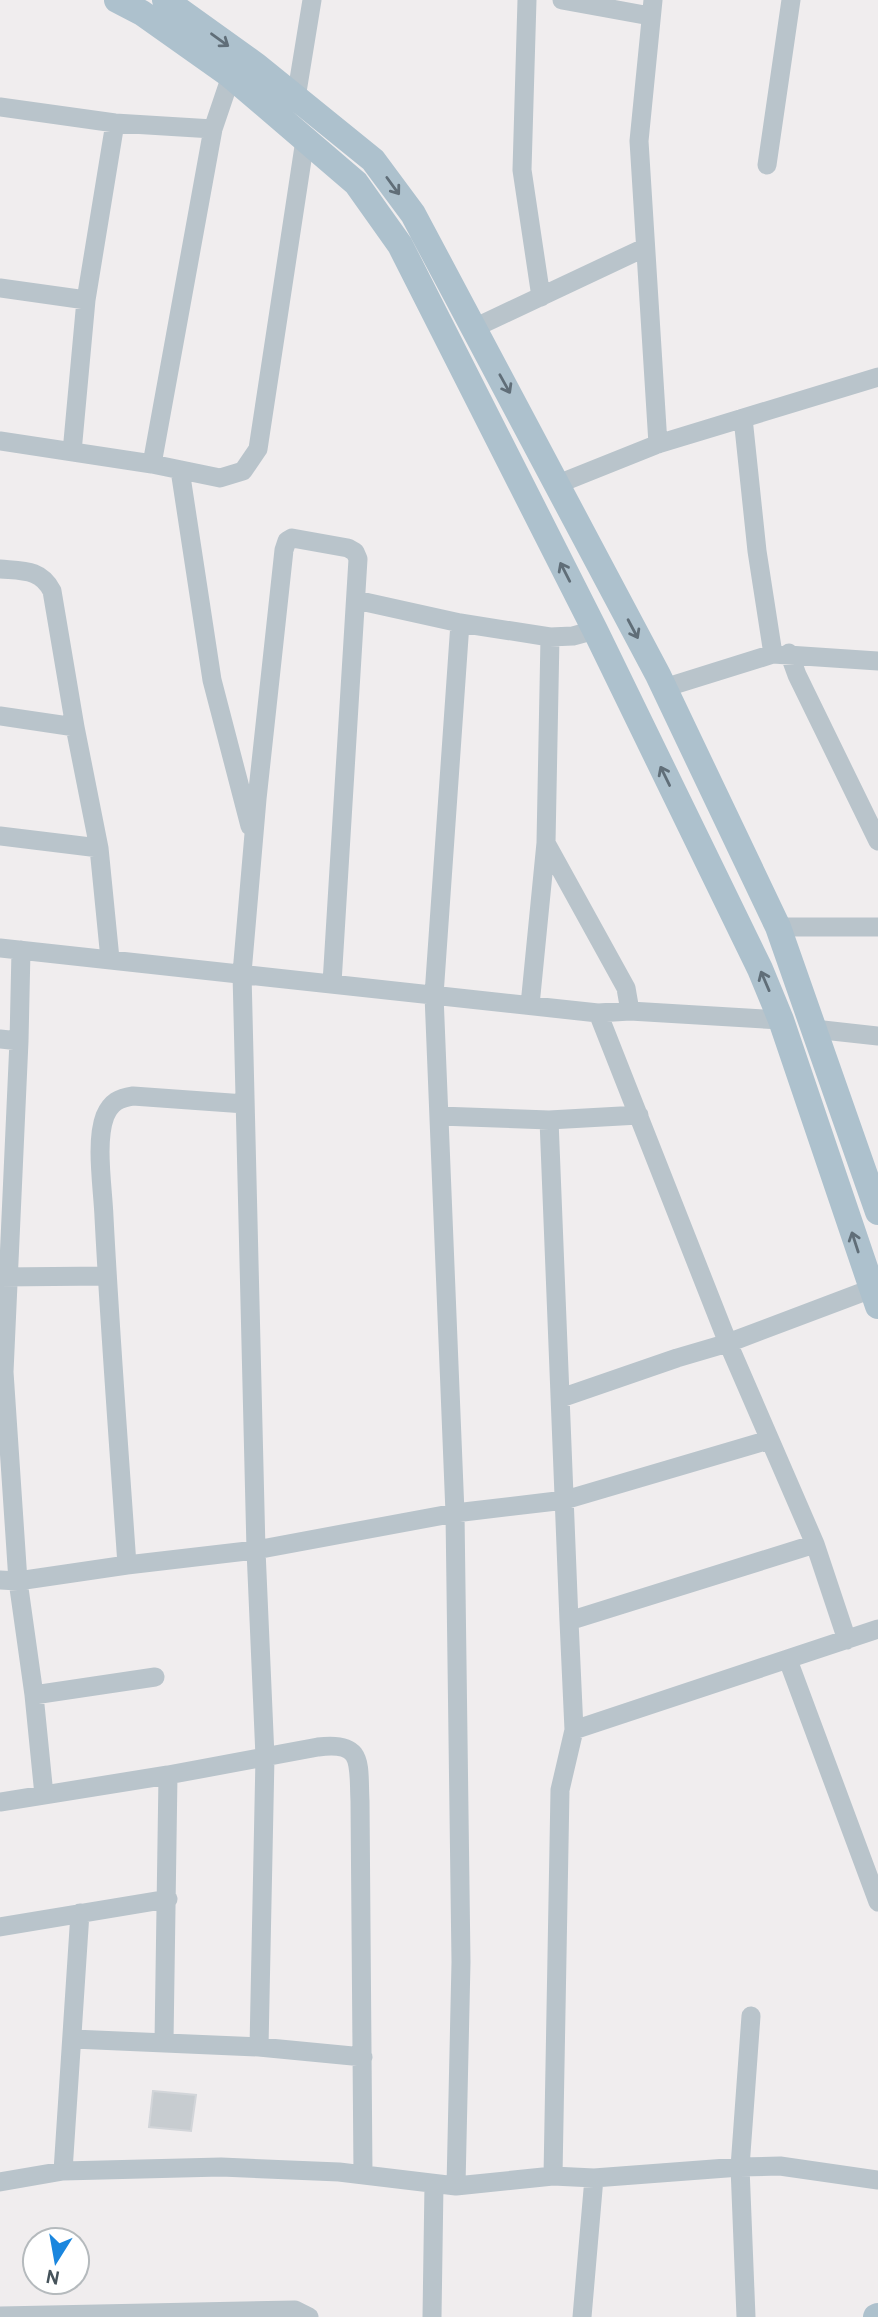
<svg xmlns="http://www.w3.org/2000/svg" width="878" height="2317" font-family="Overpass,sans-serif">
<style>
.building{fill:#c7ccd0;stroke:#d2d5d9;stroke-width:2}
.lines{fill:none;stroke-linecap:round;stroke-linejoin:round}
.minor{stroke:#b9c4cb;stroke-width:19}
.major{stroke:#adc1cd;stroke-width:26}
.oneway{stroke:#606e78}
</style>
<rect width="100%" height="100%" fill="#f0edee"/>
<path class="building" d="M153,2091l43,4 -5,36 -42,-4z"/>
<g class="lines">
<path class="minor" d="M527,0l-5,170 19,127
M562,0l88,16
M653,0l-14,141 19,303
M296,98l16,-98
M0,107l115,16 98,6
M767,165l24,-165
M0,288l86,12
M474,328l170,-80
M743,418l14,133 16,103
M0,441l152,23 68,14 23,-7 15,-22 47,-309
M72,452l14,-152 29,-177
M152,464l61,-335 18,-53
M180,470l32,210 38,146
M558,484l100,-40 220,-67
M0,569c23,2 41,0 52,22l23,136
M356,600l104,23 90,14 23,-1 22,-6
M789,653l8,22 81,166
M664,688l109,-34 105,7
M0,716l75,11 24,121 11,111
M0,836l99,12
M546,843l80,145 4,23
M778,927h100
M0,948l598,65 32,-2 151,9
M21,950l-2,91 -15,331 14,209 16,114 10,100
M530,1005l16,-162 4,-206
M598,1013l130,330 87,201 32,96
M814,1029l64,7
M0,1039l19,2
M439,1116l110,4 90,-5
M549,1120l20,501
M0,1277l107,-1
M561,1398l116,-40 51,-15 143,-54
M127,1565c-8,-116 -17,-232 -23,-348 -1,-28 -9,-75 1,-101 6,-14 14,-18 28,-20l112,8
M0,1580l18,1 109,-16 129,-15 199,-37 110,-13 204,-60
M788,1660l90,242
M34,1695l121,-18
M574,1730l304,-101
M0,1802l168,-27 150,-28c47,-6 40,17 42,54l3,374
M0,1927l168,-28
M73,2039l186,8 104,10
M164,2042l4,-267
M259,2047l6,-290 -9,-207 -14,-577 15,-174 27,-249 3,-9 5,-3 56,10 7,4 3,7 -26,424
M63,2171l17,-258
M553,2176l7,-386 14,-60 -5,-109 246,-77
M0,2182l63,-11 158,-4 118,5 117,14 97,-10 41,2 146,-11 40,-1 98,14
M456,2186l5,-224 -6,-449 -21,-518 26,-372
M0,2316l295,-6 14,7
M432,2317l2,-133
M582,2317l12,-139
M746,2317l-6,-150 11,-151"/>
<path class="major" d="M117,0l25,13 89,63 125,107 44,62 195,385 165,339 21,51 97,286
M165,0l92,66 116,94 40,54 245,461 120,252 100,285
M876,2317l2,-1"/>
</g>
<defs><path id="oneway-shaft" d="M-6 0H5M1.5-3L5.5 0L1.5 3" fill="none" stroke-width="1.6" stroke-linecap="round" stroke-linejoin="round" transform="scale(1.75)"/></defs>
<g class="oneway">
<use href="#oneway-shaft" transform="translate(220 40) rotate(36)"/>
<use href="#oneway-shaft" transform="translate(393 186) rotate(54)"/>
<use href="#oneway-shaft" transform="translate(505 384) rotate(61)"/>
<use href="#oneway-shaft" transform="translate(565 572) rotate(-117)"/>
<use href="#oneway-shaft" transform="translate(633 629) rotate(62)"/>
<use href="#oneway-shaft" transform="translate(665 776) rotate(-116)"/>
<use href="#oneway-shaft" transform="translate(765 981) rotate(-113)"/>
<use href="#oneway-shaft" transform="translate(855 1242) rotate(-108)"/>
</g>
<g transform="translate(56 2261) rotate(191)"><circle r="33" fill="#ffffff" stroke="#b5babd" stroke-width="2"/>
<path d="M0-5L12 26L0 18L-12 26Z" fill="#1a86de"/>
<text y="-10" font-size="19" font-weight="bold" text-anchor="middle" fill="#46535b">N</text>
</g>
</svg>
